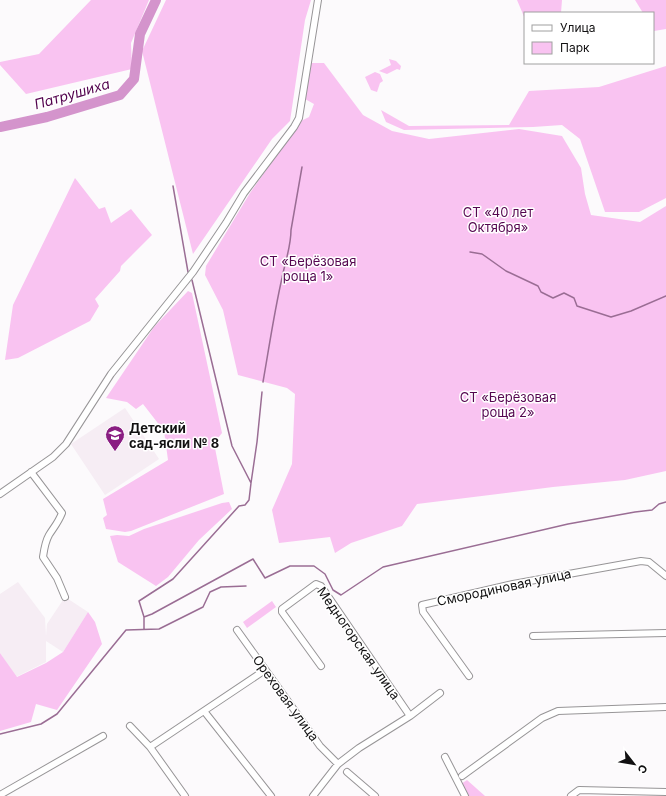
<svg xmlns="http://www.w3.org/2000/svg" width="666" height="796" font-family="Inter,sans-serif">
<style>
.built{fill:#f6edf4}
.green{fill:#f9c3f1}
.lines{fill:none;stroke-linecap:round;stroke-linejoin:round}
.stream{stroke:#9a6d94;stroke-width:1.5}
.river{stroke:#d494cc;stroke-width:10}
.minor-casing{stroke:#979597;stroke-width:8}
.minor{stroke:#fff;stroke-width:6}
.labels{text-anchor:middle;stroke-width:3;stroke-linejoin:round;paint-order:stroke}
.park-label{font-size:13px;fill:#550650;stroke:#fff}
.poi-label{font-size:13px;font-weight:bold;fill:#121112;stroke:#fff;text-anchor:start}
.street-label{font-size:13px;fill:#121112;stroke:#fff}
.water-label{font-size:14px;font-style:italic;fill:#53034e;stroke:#fff}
</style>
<rect width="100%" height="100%" fill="#fcfafc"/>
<path class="built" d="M125,408l34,51 -54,36 -34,-51z
M18,582l27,36 1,18 1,-12 18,-27 23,15 -25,40 -17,-11v21l-30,15 -16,-24v-59z"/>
<path class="green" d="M91,0h58l-18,43 1,26 -106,25 -26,-29v-3l39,-8z
M166,0h145l-6,20 -15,101 -18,18 -79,115 -51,-203z
M517,0h45l-1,13h-36v6z
M635,0h31v29l-12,2 -1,-18h-10z
M389,59l7,2 5,5 -1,4 -3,-1 -10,5 -8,-3 12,-6z
M311,63h13l39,52 29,16 37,8 90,-10 43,7 19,32 4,26 6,21 49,7 26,-16v265l-41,9 -72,7 -136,17 -15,22 -51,17 -16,10 -5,-16 -51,6 -7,-33 20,-46 3,-70 -8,-6 -49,-13 -15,-65 -18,-35 1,-9 44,-73 51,-72 8,-4 5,-13 -9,-5z
M666,66v132l-27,14h-34l-25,-73 -18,-14 -29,2 -129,3 -18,-8 -5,-12 28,16 100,-1 20,-34 70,-4z
M375,72l5,2 3,7 -3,2 -3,9 -6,-2 -6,-13z
M75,178l24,31 6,-2 6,16 20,-14 21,26 -31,31 -1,5 -25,28 4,7 -9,15 -72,37 -13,2 8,-55z
M188,291l4,2 30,140 -8,10 10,51 -93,37 -6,1 -19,-3 -3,-11 4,-3 -4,-16 65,-39 -4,-29 -21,-27 -7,5 -9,-7 -21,-4 48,-71z
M229,502l3,7 -33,31 -31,37 -12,9 -38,-24 -8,-26 7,-1 12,1 15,-7 78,-26z
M272,601l4,6 -29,21 -4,-6z
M88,612l7,10 7,22 -45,66 -21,-6 -5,18 -31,9v-78l17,24 29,-14 17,-11z
M467,780l18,16h-18l-6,-12z"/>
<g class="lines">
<path class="stream" d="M173,186l15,86
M470,252l12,2 24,17 32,15 3,6 12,6 11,-5 10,5 3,8 34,11 20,-6 35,-15
M263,382c6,-34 11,-69 19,-104 3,-16 9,-31 9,-48l11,-63
M251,483l6,-41 5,-50
M144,617l8,-3 101,-55 12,19 25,-12h24l11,8 8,16 8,5 42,-28 185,-43 67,-12 17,-2 7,-6 7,-2
M144,629v-12l-5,-16 34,-22 66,-73 6,-1 4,-5 2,-17 -19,-37 -40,-166
M0,734l41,-10 16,-10 69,-84 33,-1 44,-22 7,-15 11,-5 25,-1"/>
<path class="river" d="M0,127l47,-10 73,-22 14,-16 6,-45 16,-34"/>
<defs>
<path id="minor" d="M31,472l31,41c-4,10 -8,14 -13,22 -4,7 -5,15 -6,22l14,21 8,19
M0,494l53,-37 13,-13 45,-70 82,-102 33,-49 18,-30 50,-66 5,-9 19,-118
M237,630l83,116 18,18
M533,636l133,-3
M321,666l-39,-54v-3l34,-25 5,2 89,130
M469,676l-46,-64 -1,-7 91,-21 128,-23 8,1 17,14
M204,711l67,85
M130,726l20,21 35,49
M150,747l115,-77
M445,757l20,39
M347,772l28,24
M462,776l80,-58 16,-7 108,-4
M0,795l103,-59
M313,796l25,-32 21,-16 51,-32 30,-23
M571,796l8,-6 87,2"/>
</defs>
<use href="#minor" class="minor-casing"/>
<use href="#minor" class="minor"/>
</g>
<defs>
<symbol id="school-pin" viewBox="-11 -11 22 30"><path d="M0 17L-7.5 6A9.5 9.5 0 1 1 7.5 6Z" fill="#8a1d82" stroke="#fff"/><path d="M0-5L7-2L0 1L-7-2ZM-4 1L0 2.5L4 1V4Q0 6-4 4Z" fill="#fff"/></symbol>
</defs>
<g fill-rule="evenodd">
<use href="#school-pin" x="104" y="424" width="22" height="30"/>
</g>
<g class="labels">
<g class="park-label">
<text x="498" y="217">СТ «40 лет<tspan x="498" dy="15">Октября»</tspan></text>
<text x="308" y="266">СТ «Берёзовая<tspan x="308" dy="15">роща 1»</tspan></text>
<text x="508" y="402">СТ «Берёзовая<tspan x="508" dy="15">роща 2»</tspan></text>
</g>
<g class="poi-label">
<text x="129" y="433">Детский<tspan x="129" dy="15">сад-ясли № 8</tspan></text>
</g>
<g class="street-label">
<text transform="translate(504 587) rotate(-12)" y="5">Смородиновая улица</text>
<text transform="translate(359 643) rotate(55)" y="5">Медногорская улица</text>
<text transform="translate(286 698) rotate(54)" y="5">Ореховая улица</text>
</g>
<g class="water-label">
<text transform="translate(72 94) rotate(-16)" y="5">Патрушиха</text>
</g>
</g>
<rect x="524" y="12" width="130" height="52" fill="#ffffff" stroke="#a0a0a0"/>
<rect x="532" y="25" width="20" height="6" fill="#ffffff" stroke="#a0a0a0"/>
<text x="560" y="32" font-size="12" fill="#121112">Улица</text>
<rect x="532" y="42" width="20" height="12" fill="#f9c3f1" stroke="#a0a0a0"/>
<text x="560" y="52" font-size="12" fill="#121112">Парк</text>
<g transform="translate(634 764) rotate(121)" stroke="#ffffff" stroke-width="3" paint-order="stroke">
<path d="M0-3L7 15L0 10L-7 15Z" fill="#121112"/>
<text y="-6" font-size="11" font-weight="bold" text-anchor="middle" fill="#121112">С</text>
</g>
</svg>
